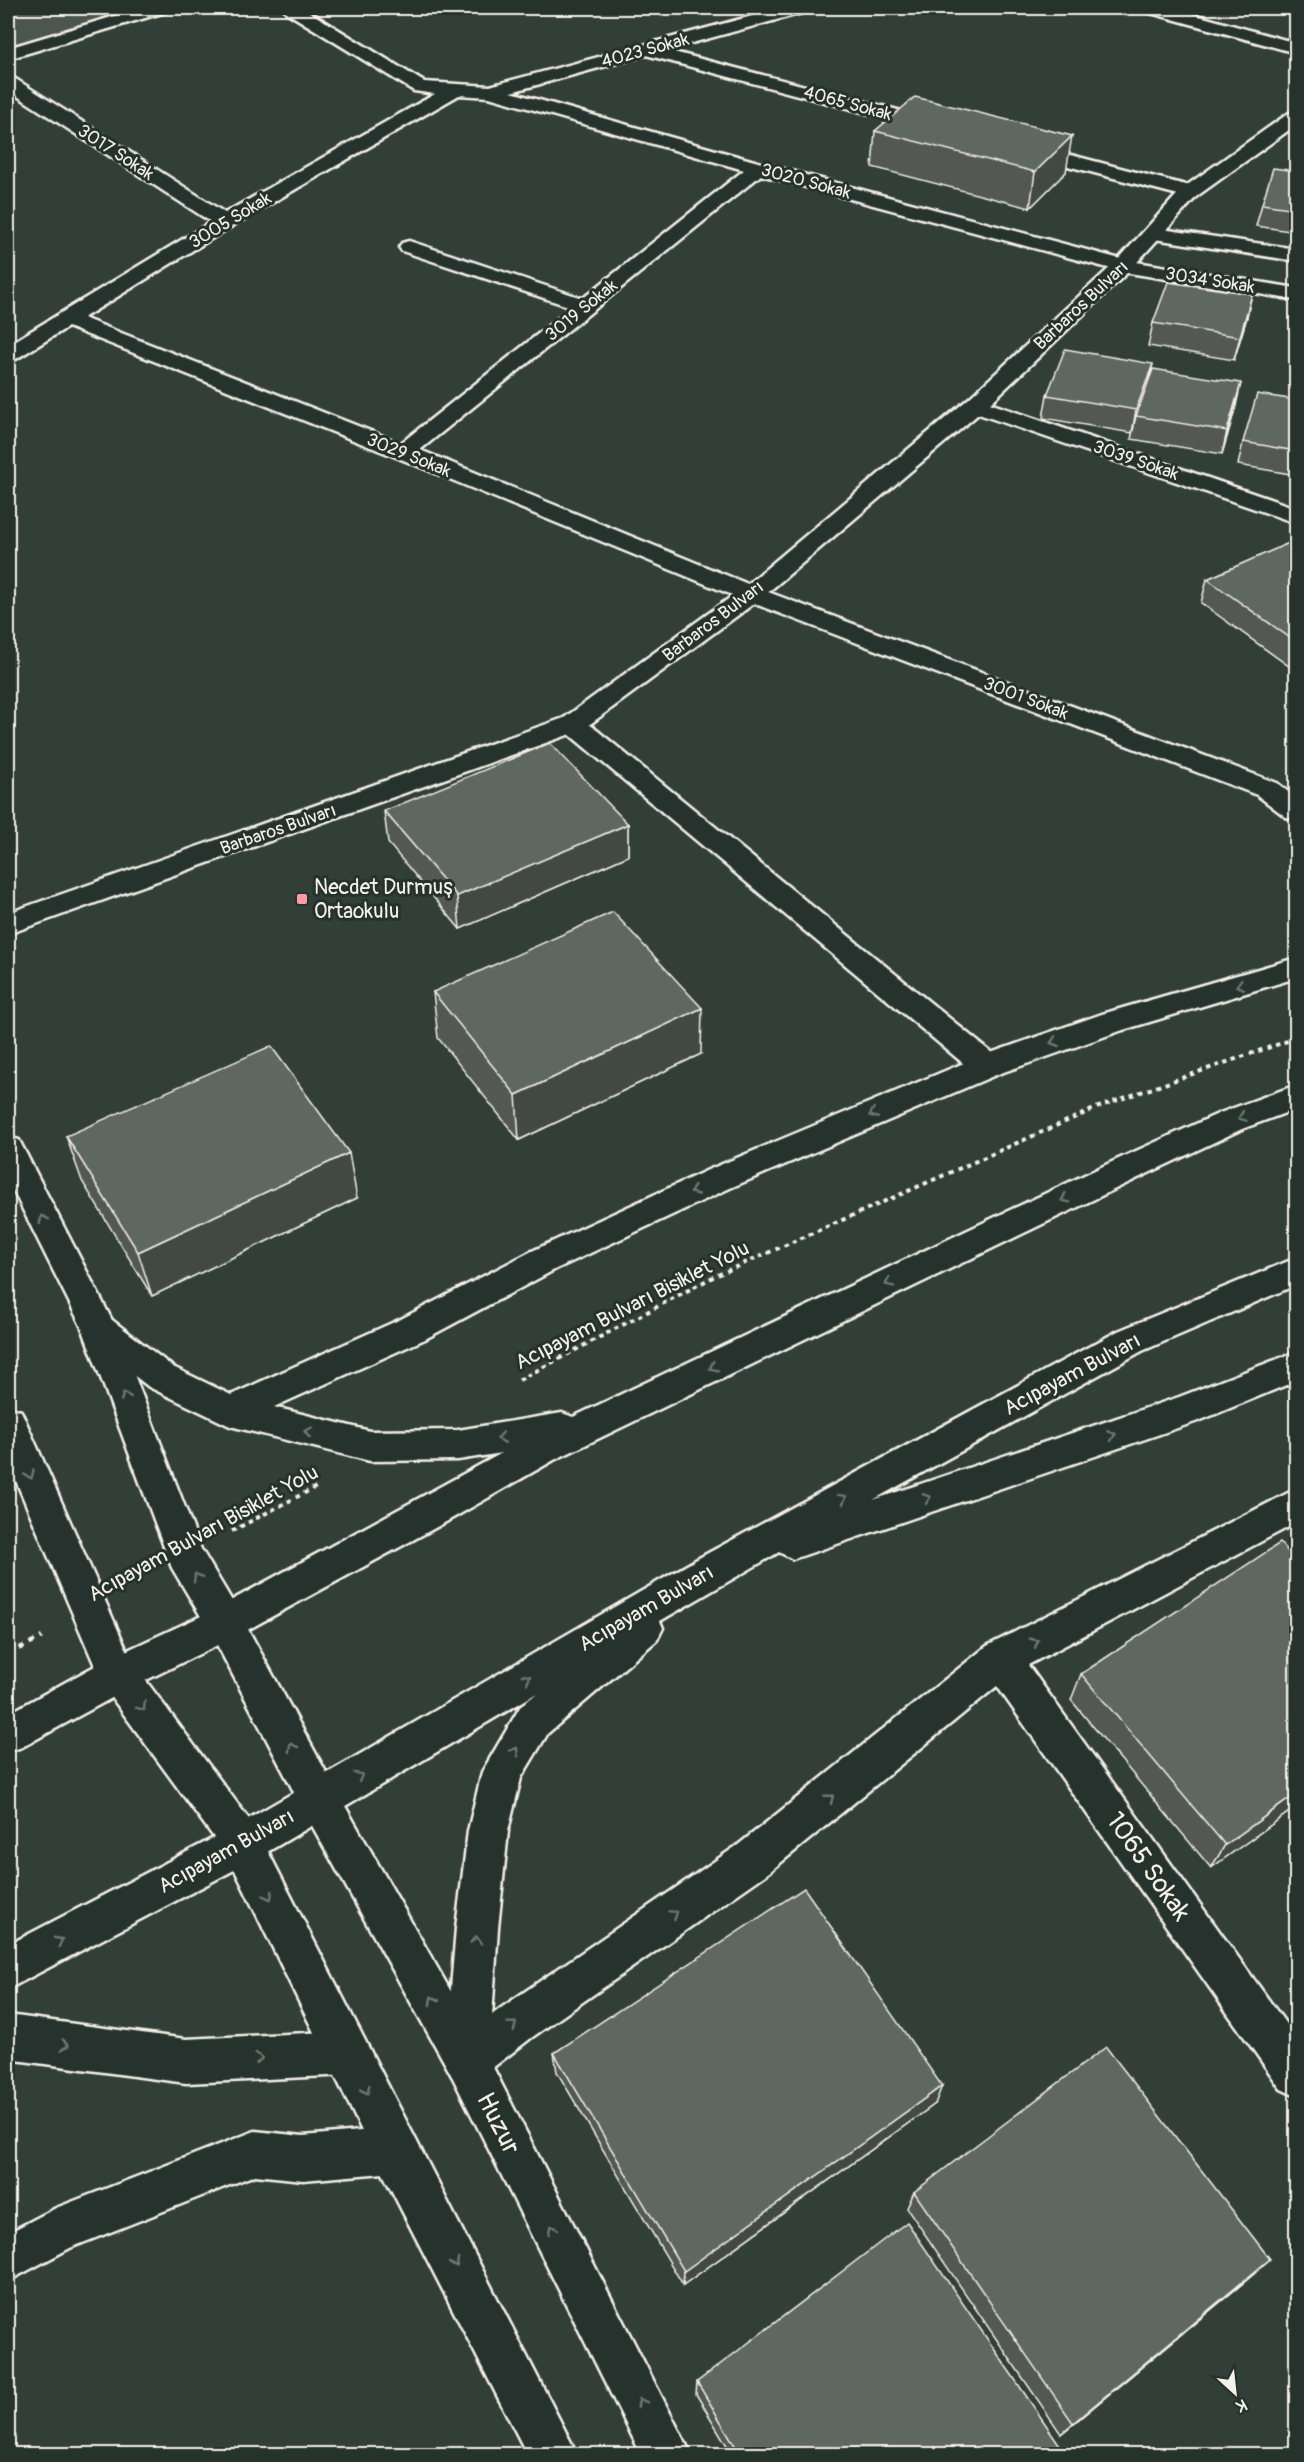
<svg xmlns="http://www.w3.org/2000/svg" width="1304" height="2462" font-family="Pangolin,sans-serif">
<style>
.green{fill:#4c564f;stroke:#a0a49c;stroke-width:1.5}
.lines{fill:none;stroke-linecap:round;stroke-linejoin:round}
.service-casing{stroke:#f4f1e8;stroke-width:5}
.minor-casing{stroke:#f4f1e8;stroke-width:5}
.tertiary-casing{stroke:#f4f1e8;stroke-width:5}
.primary-casing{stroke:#f4f1e8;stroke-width:5}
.path-far1{stroke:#f4f1e8;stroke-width:4;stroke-dasharray:4.5 4.5;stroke-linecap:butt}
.path{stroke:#f4f1e8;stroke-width:4.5;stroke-dasharray:6 6;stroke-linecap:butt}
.service{fill:#26332d;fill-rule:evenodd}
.minor{fill:#26332d;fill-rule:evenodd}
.tertiary{fill:#26332d;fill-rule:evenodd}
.primary{fill:#26332d;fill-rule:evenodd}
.wall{fill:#525953;stroke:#f4f1e8;stroke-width:1.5}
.shaded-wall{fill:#424944;stroke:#f4f1e8;stroke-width:1.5}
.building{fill:#5f6861;stroke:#f4f1e8;stroke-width:1.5}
.oneway{stroke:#6e766e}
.poi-dot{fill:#ff9aa2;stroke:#26332d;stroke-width:2}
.labels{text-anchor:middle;stroke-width:6;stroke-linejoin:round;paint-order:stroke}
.far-street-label{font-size:18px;fill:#f4f1e8;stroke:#26332d}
.poi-label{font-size:21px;fill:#f4f1e8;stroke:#26332d;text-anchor:start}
.street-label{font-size:21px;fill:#f4f1e8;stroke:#26332d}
.near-street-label{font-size:26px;fill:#f4f1e8;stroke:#26332d}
</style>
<rect width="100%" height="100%" fill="#323e38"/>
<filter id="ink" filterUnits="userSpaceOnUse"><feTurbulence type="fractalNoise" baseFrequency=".0167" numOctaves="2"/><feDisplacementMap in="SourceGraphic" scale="12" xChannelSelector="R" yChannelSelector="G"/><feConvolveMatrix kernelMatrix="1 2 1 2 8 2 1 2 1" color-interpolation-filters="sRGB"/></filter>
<g filter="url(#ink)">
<path class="green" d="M8,8h154l-154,48z"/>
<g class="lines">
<defs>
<path id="service" d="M409,241l185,61 4,4 -4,4h-14l-178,-59 -3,-4 3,-4z"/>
<path id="minor" d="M142,8h26l-3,4 -157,47v-11z
M284,8h19l121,74 66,4 292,-78h26l-2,4 -140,38 278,72 2,4 -2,4h-14l-284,-75 -135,37 254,72 359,96 172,28v12l-173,-28 -362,-97 -341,275 340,139 517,194 19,15v22l-10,-3 -29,-22 -515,-196 -346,-142 -328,-130 -52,32 -8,1v-15l203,-123 -203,-132v-13l6,1 211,135 210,-119 -21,-3 -128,-79zM459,95l30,2 255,73 -343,273 -318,-125 149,-92z
M1144,8h27l125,35v10l-149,-41z
M1025,143l172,45 3,4 -10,6 -172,-45 -3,-4 3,-4z
M1155,228l141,21v12l-148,-23 -3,-4 3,-4z
M975,398l321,110v15l-329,-113 -3,-5 3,-5z
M573,716l9,2 416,340 4,8 -4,8 -11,3 -11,-3 -412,-344 -4,-6 4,-6z
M1296,1489v34l-268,142 268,373v58l-15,-7 -284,-403 -229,187 -237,165 -49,38 -15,7 -15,-7 -7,-15 7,-15 49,-38 237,-163 249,-199z
M395,2128l16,6 6,16 -6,16 -16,6 -92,8 -48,-5 -185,73 -62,33v-48l48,-25 199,-77 48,5z"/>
<path id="tertiary" d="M1296,111v14l-99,71 -67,74 -147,140 -223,189 -178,131 -574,204v-21l556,-195 178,-129 225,-189 149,-138 67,-74 106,-75z
M8,1137l11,3 98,190 84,219 37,62 95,174 149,261 209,408h-50l-189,-378 -147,-263 -93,-178 -40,-67 -89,-238 -75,-150z
M8,1407l13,4 5,11 106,240 125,168 320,624h-50l-148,-288 -150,-308 -125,-171 -96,-225z"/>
<path id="primary" d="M1296,958v20l-173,52 -125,44 -268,114 -174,81 -131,70 -151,68 96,24 88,-1 104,-17 11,4 541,-256 106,-48 76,-28v24l-54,20 -106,50 -582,281 -110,63 -206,112 -106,52 -110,60 -14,5v-38l96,-53 108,-50 290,-158 -44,7 -88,1 -140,-35 -81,-39 -61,-47 -5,-10 5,-10 12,-4 12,4 61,47 58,28 170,-76 131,-68 176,-81 268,-112 126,-44z
M1296,1258v27l-154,66 -269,149 306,-103 117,-45v29l-95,39 -408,139 -14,-7 -119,69 3,7 -6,12 -109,93 -27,45 -13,53 -10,97 -9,133 -7,15 -15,7 -15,-7 -7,-15 11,-133 12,-97 14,-59 38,-65 17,-14 -280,165 -249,131v-44l221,-115 470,-272 419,-227z
M8,2015l178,24 162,-8 15,7 7,15 -7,15 -15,7 -162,8 -178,-24z"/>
</defs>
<use href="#service" class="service-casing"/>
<use href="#minor" class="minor-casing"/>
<use href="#tertiary" class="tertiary-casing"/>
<use href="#primary" class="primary-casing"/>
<path class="path-far1" d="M519,1380l194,-103 388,-171 195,-68
M232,1531l84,-44"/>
<path class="path" d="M8,1654l34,-17"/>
<use href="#service" class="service"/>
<use href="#minor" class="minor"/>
<use href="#tertiary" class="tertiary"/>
<use href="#primary" class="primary"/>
</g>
<path class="wall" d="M875,131l191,41 -36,36 -158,-41z
M1296,171v61l-40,-6 6,-22z
M1247,317l-13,43 -86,-14 5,-23z
M1150,376l86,30 -14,48 -91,-15 3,-13 -2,7 -89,-15 4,-23z
M1296,400v75l-58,-10 5,-23z
M1296,540v127l-3,2 -92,-66 6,-24z
M384,811l244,13v32l-168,73 -72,-86z
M433,992l268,62 -182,86 -81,-102z
M66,1136l291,62 -205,98 -70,-115z
M1081,1674l215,133 -85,61 -140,-168z
M554,2053l381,51 -252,181 -126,-213z
M914,2192l340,82 -193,160 -154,-226z
M697,2382l369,72h-334l-36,-60z"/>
<path class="shaded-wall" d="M1072,136l-6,36 -36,36 5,-36z
M1252,294l-5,23 -13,43 6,-23z
M1153,364l-5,22 -12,30 -4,17 4,-23z
M1241,383l-5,23 -14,48 5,-23z
M1296,658v9l-3,2z
M628,824v32l-168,73 -3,-33z
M702,1008l-1,46 -182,86 -3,-45z
M349,1153l8,45 -205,98 -14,-44z
M1296,1794v13l-85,61 14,-23z
M942,2086l-7,18 -252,181 1,-14z
M1270,2259l-16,15 -193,160 12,-11z"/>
<path class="building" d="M915,97l157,39 -37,36 -160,-41z
M1273,168l23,3v38l-34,-5z
M1168,282l84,12 -12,43 -87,-14z
M1065,349l88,15 -17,46 -89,-15z
M1153,369l88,14 -14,48 -91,-15z
M1257,394l39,6v51l-53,-9z
M1296,540v102l-89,-63z
M550,743l78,81 -171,72 -73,-85z
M613,912l89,96 -186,87 -83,-103z
M271,1046l78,107 -211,99 -72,-116z
M1280,1543l16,18v233l-71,51 -144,-171z
M804,1888l138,198 -258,185 -130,-218z
M1106,2047l164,212 -197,164 -159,-231z
M907,2222l159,232h-326l-43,-72z"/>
<defs><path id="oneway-chevron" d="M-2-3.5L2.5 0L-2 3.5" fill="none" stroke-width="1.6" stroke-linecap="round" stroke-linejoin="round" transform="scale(1.5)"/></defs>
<g class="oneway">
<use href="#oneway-chevron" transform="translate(1240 985) rotate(164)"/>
<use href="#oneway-chevron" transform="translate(1054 1042) rotate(161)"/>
<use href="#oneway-chevron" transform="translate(873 1114) rotate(157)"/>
<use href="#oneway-chevron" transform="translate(1242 1117) rotate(160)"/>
<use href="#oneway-chevron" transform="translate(694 1191) rotate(155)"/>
<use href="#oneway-chevron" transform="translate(1065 1199) rotate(154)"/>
<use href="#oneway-chevron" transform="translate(43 1219) rotate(-117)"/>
<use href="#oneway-chevron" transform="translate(889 1283) rotate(154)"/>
<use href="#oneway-chevron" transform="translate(713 1367) rotate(154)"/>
<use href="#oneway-chevron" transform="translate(125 1396) rotate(-111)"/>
<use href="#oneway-chevron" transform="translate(308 1432) rotate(-167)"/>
<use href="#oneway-chevron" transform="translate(1112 1435) rotate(-19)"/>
<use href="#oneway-chevron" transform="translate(501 1438) rotate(170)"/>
<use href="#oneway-chevron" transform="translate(30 1475) rotate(67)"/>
<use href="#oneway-chevron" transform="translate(843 1498) rotate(-29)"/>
<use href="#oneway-chevron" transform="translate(927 1498) rotate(-19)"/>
<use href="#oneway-chevron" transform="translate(197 1577) rotate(-121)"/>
<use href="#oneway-chevron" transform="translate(1035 1642) rotate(-28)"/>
<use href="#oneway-chevron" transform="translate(527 1678) rotate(-30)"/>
<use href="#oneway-chevron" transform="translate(142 1707) rotate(54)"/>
<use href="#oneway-chevron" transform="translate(292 1747) rotate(-118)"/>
<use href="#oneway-chevron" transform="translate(515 1751) rotate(-58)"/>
<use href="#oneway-chevron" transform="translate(359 1776) rotate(-30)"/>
<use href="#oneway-chevron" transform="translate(830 1798) rotate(-39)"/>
<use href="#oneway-chevron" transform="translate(269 1896) rotate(63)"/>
<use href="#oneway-chevron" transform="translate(674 1914) rotate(-34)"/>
<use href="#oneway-chevron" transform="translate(476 1940) rotate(-86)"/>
<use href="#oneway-chevron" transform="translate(59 1941) rotate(-28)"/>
<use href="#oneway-chevron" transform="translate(433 2000) rotate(-119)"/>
<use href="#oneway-chevron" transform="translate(513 2025) rotate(-37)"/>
<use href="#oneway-chevron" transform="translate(65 2045) rotate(8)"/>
<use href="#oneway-chevron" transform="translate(259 2058) rotate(-3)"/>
<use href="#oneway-chevron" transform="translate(366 2090) rotate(64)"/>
<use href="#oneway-chevron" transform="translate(552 2229) rotate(-117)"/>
<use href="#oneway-chevron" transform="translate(455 2263) rotate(62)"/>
<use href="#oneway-chevron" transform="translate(641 2402) rotate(-117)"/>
</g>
</g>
<rect class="poi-dot" x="296" y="893" width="12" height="12" rx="3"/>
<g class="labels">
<g class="far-street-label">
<text transform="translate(645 50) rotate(-15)" y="6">4023 Sokak</text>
<text transform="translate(848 103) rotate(15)" y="6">4065 Sokak</text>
<text transform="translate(116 152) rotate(33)" y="6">3017 Sokak</text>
<text transform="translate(806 181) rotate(15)" y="6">3020 Sokak</text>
<text transform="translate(230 220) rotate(-31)" y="6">3005 Sokak</text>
<text transform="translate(1210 280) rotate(9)" y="6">3034 Sokak</text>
<text transform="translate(1081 305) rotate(-43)" y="6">Barbaros Bulvarı</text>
<text transform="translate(581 310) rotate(-39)" y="6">3019 Sokak</text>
<text transform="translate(409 455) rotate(22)" y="6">3029 Sokak</text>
<text transform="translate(1136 460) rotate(19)" y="6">3039 Sokak</text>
<text transform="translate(713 621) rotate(-37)" y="6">Barbaros Bulvarı</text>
<text transform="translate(1026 698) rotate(21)" y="6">3001 Sokak</text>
<text transform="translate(278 829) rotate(-19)" y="6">Barbaros Bulvarı</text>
</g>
<g class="poi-label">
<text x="314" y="894">Necdet Durmuş<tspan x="314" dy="24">Ortaokulu</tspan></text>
</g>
<g class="street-label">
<text transform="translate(632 1305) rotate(-27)" y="7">Acıpayam Bulvarı Bisiklet Yolu</text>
<text transform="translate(1072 1374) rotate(-28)" y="7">Acıpayam Bulvarı</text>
<text transform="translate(203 1533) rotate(-29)" y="7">Acıpayam Bulvarı Bisiklet Yolu</text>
<text transform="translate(646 1608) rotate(-30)" y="7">Acıpayam Bulvarı</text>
<text transform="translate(226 1851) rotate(-29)" y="7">Acıpayam Bulvarı</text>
</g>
<g class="near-street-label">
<text transform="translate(1149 1866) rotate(55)" y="9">1065 Sokak</text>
<text transform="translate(499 2123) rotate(63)" y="9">Huzur</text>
</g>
</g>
<rect width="1304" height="2462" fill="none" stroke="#26332d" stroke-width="30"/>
<rect x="15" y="15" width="1274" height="2432" fill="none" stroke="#f4f1e8" stroke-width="2" filter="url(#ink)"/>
<g transform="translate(1235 2393) rotate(153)" stroke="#26332d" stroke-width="4.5" paint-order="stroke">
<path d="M0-4.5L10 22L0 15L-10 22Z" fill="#f4f1e8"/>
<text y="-9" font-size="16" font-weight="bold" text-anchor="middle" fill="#f4f1e8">K</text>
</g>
</svg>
